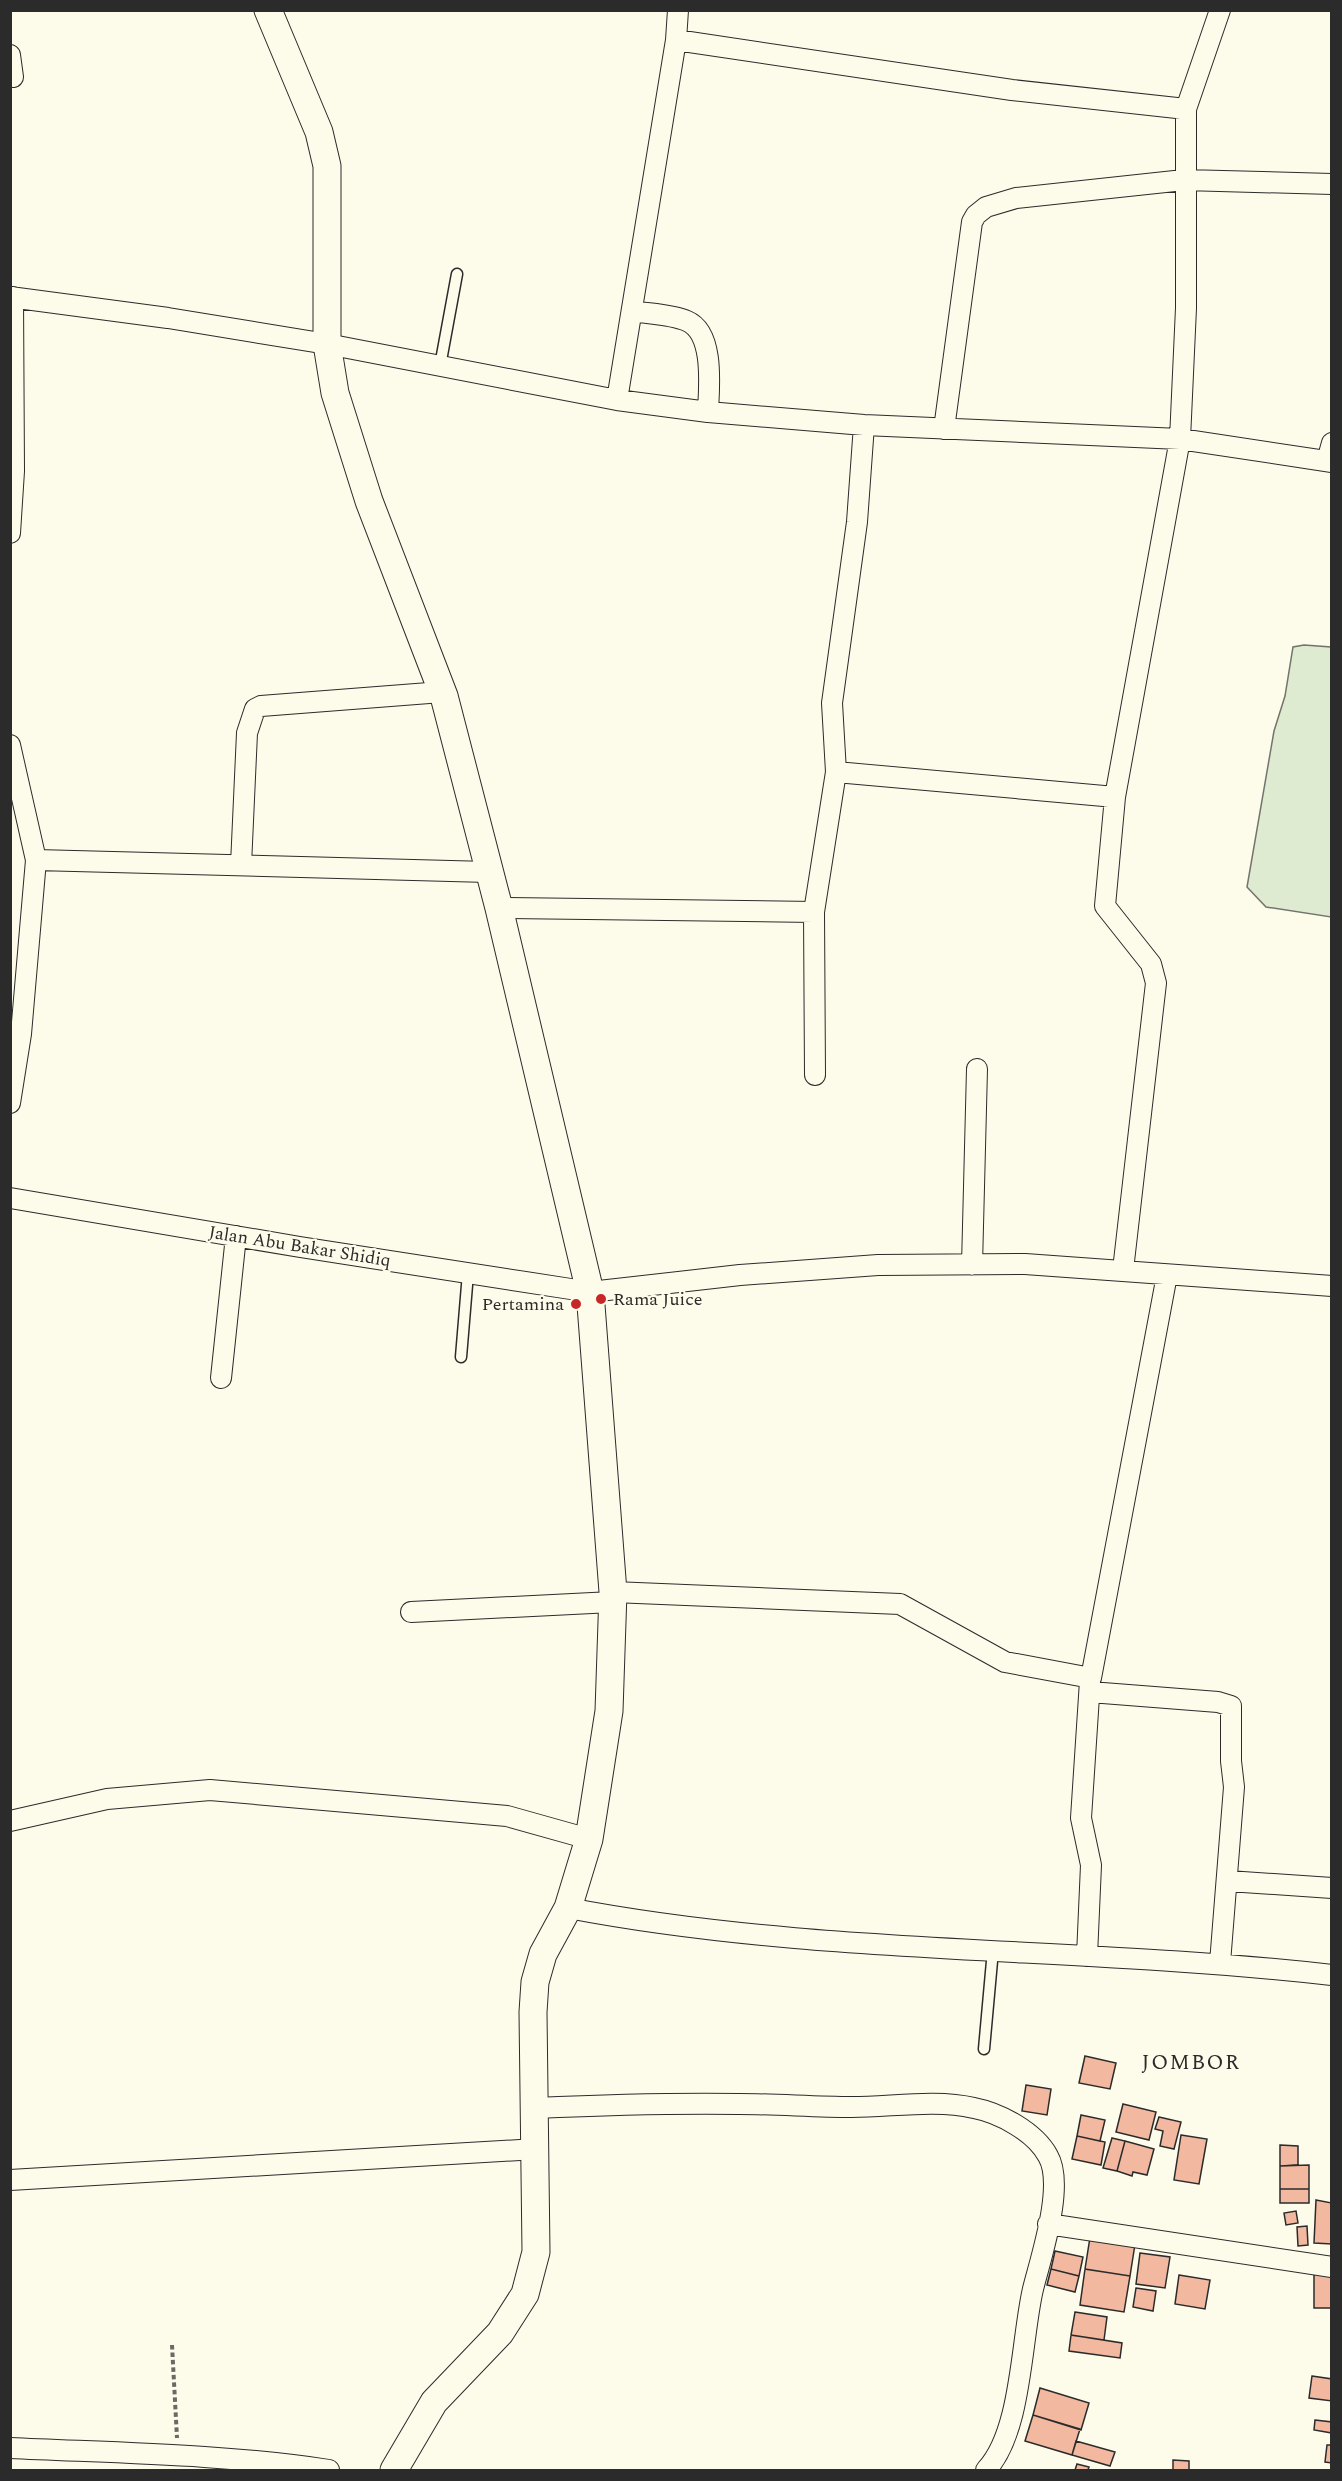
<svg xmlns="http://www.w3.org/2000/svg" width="1342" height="2481" font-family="Spectral,serif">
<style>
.green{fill:#deebd1;stroke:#74746e;stroke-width:1.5}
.building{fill:#f2b8a0;stroke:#2b2b2b;stroke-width:1.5}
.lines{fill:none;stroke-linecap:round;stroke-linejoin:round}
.lane-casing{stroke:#2b2b2b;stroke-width:13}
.street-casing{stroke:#2b2b2b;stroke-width:22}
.secondary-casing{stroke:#2b2b2b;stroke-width:29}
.path{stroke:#6a6964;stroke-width:4;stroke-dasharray:4.5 3;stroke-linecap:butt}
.lane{stroke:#fdfbea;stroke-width:10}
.street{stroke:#fdfbea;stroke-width:20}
.secondary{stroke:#fdfbea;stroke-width:27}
.poi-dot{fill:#c62828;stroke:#fdfbea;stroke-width:2}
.labels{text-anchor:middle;stroke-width:4.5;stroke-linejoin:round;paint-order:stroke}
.street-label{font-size:18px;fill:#2b2b2b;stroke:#fdfbea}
.poi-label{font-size:18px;fill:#2b2b2b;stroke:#fdfbea;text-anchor:start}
.quarter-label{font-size:21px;letter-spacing:1.5px;fill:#2b2b2b;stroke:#fdfbea}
</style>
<rect width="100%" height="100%" fill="#fdfbea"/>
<path class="green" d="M1304,645l27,2v270l-65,-10 -19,-20 27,-156 11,-35 8,-49z"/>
<path class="building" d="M1085,2056l31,7 -6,26 -31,-6z
M1026,2085l25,4 -4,26 -25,-4z
M1123,2104l33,8 -7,28 -33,-8z
M1081,2115l24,5 -5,21 -23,-5z
M1159,2117l22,5 -7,27 -14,-3 3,-15 -8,-2z
M1181,2135l26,4 -8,45 -25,-4z
M1077,2136l28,6 -4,23 -29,-6z
M1112,2138l13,3 -8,30 -14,-3z
M1125,2141l29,8 -7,26 -14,-3 -1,4 -15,-5z
M1280,2145l18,1v19l-18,1z
M1309,2165v24h-29v-23z
M1280,2189h29v14h-29z
M1316,2200l16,3v41l-18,-1z
M1296,2211l2,12 -12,2 -2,-12z
M1307,2226l1,19 -10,1 -1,-19z
M1091,2231l45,7 -6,38 -45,-7z
M1055,2251l28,6 -4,19 -28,-7z
M1140,2253l30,4 -5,31 -29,-4z
M1332,2268v40h-18v-39z
M1051,2269l28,7 -4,16 -28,-7z
M1085,2269l45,7 -6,36 -44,-7z
M1179,2275l31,5 -5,29 -30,-5z
M1136,2288l20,3 -3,20 -20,-4z
M1075,2312l32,5 -3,23 -33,-5z
M1071,2335l51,8 -2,15 -51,-7z
M1312,2376l20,3v22l-23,-3z
M1040,2388l49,15 -8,27 -48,-15z
M1033,2415l47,14 -8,26 -47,-14z
M1315,2420l17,2v11l-18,-3z
M1076,2441l39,11 -5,14 -38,-11z
M1327,2445h5v18l-7,-1z
M1173,2460l16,1v9h-16z
M1077,2464l12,3 -1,3h-13z"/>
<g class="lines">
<defs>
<path id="lane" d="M440,366l17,-92
M461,1357l7,-84
M984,2049l9,-99"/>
<path id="street" d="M676,40l336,50 174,19
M10,55l3,22
M10,297l158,21 159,26 290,56 91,12 156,13 316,14 152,23
M632,311c17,3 39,3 55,10 28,12 22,67 21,91
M617,400l59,-360 2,-30
M944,429l28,-207 4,-7 10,-8 30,-9 168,-18 148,4
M1327,461l5,-18
M10,533l4,-62 -1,-174
M10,745l26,115
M836,772l-4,-69 25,-181 7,-97
M1115,797l-10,109 46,58 5,19 -33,287
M241,865l6,-132 8,-24 6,-3 181,-14
M499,908l315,4
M815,1075l-1,-163 22,-140 279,25 65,-358 6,-131v-199l34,-99
M10,1103l11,-69 15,-174 452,12
M10,1198l290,49 290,45 150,-17 138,-10 147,-1 307,22
M972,1265l5,-196
M221,1378l15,-142
M613,1592l287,12 105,58 86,16 76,-403
M411,1612l201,-10
M1090,1692l128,10 13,4v55l3,26 -14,176
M10,1821l97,-22 103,-9 297,26 82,23
M1228,1881l104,7
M568,1908c251,48 510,38 764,67
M1087,1956l4,-91 -10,-47 9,-137
M535,2108c68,-3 136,-5 204,-4 38,0 75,3 113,3 40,0 83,-8 122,1 26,5 61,24 74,48 17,29 -7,101 -15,133 -12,51 -11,143 -47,181
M10,2180l526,-31
M1048,2224l284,43
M10,2448c106,5 215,6 319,22"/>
<path id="secondary" d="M268,10l51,122 8,34v178l8,49 34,108 75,195 55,212 91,384 23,300 -4,119 -20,128 -21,69 -25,46 -8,28 -2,30 3,240 -11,42 -25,39 -66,69 -40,68"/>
</defs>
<use href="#lane" class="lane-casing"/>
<use href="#street" class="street-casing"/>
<use href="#secondary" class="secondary-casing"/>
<path class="path" d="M172,2345l5,93"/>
<use href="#lane" class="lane"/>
<use href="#street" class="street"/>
<use href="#secondary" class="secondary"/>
</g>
<g class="poi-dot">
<circle cx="601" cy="1299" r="6"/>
<circle cx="576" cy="1304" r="6"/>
</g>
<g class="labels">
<g class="street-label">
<text transform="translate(300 1246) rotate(9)" y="6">Jalan Abu Bakar Shidiq</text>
</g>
<g class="poi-label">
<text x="613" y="1305">Rama Juice</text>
<text x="564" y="1310" text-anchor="end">Pertamina</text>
</g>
<g class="quarter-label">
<text x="1191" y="2069">JOMBOR</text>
</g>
</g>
<rect width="1342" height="2481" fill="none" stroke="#2b2b2b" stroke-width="24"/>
</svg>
